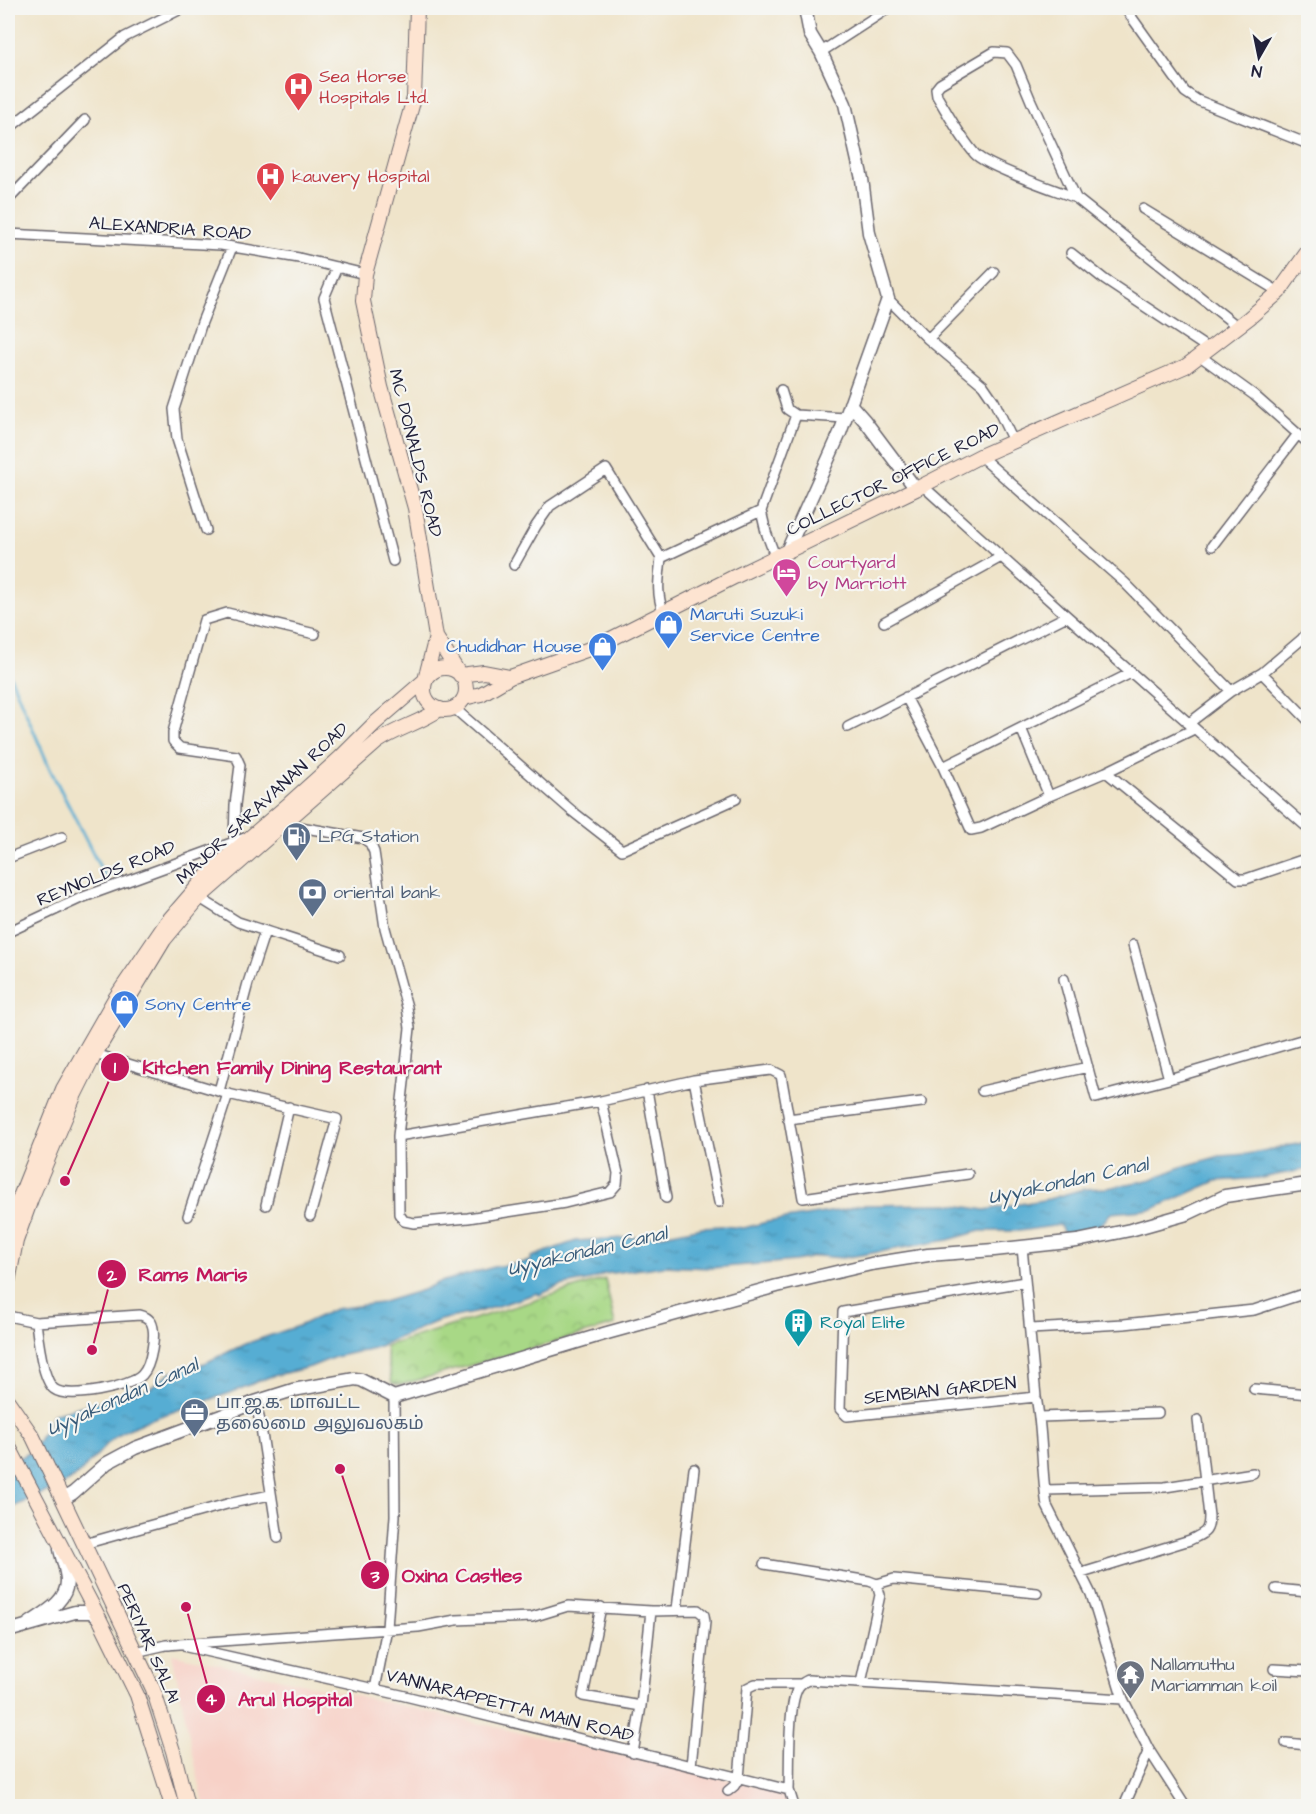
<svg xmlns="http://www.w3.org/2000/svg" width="1316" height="1814" font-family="'Architects Daughter','Noto Sans Tamil',sans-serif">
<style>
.built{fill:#f7d1c7}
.park{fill:url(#park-crowns);stroke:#657d60;stroke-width:1.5}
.water{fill:url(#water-ripples);stroke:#3c6887;stroke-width:1.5}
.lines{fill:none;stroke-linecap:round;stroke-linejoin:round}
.stream{stroke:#56add3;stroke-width:3}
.minor-casing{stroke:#6a666d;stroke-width:12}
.tertiary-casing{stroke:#6a666d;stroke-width:15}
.secondary-casing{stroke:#6a666d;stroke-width:16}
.minor{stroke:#fff;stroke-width:9}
.tertiary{stroke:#fff;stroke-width:12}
.secondary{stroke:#fde4d1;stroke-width:14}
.labels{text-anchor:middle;stroke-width:4.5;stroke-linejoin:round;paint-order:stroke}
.health-label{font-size:18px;fill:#be3a42;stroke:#f6f6f2;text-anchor:start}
.street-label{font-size:18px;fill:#22223b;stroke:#f6f6f2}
.hotel-label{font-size:18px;fill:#b23c85;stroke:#f6f6f2;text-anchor:start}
.shop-label{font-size:18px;fill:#366cbe;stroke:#f6f6f2;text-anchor:start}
.service-label{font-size:18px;fill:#4e5e75;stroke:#f6f6f2;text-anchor:start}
.culture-label{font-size:18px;fill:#0d838f;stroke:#f6f6f2;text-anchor:start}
.worship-label{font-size:18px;fill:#5b616d;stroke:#f6f6f2;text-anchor:start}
.water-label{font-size:20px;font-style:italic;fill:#375a78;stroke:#f6f6f2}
.leader{fill:none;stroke:#c2185b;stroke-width:2}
.callout-dot{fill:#c2185b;stroke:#f6f6f2;stroke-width:2}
.mark-label{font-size:18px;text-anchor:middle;font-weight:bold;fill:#fff}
.callout-label{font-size:20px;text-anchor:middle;font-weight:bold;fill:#c2185b;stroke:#f6f6f2;stroke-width:4.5;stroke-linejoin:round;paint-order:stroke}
</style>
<defs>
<pattern id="park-crowns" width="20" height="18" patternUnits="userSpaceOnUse" patternTransform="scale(1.5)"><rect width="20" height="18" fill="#a8d886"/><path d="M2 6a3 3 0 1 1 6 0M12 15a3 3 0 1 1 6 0" fill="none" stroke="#90b975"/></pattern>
<pattern id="water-ripples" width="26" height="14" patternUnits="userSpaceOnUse" patternTransform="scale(1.5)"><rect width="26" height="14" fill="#56add3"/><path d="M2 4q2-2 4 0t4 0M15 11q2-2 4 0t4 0" fill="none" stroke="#478cac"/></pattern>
</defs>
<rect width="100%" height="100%" fill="#f6f6f2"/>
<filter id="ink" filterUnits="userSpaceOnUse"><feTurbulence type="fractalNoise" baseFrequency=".0167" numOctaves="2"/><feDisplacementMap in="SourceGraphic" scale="12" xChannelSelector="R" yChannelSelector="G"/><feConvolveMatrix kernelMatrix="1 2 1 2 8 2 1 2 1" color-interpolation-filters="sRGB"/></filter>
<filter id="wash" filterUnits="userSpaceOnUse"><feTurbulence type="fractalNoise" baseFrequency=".008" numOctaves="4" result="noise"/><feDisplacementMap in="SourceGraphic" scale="24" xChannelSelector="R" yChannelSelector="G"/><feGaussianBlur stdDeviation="1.35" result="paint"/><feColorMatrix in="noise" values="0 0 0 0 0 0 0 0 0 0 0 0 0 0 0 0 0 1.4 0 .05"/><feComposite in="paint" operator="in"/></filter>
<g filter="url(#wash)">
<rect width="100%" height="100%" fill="#efe4ca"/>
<path class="built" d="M172,1654l612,138 3,14h-583z"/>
<path class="park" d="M605,1279l10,46 -215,60 -8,-2 -7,-37z"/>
<path class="water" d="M1308,1142v27l-47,9 -45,3 -63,28 -42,4c-4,4 -6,8 -10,11 -5,6 -28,11 -36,12l-5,-11 -41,6h-39l-32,9 -105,18 -24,-2 -24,5 -84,7 -47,-2 -60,8 -14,6 -31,6 -20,9 -1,-2 -60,19 -38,8 -66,28 -39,9 -25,10 -41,10 -39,16 -82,27 -24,11 -13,9 -32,34 -13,9 -58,26v-47c16,-6 27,-8 33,-27 13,-7 8,-7 10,-19l5,-3 94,-25 20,-15 35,-10 40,-19 56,-19 34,-16 45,-6 43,-13 14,-7 57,-16 37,-6v-4l45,-16 82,-5 44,-9 20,-1 22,2 23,-6 76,-12 16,-5 90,-1 36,6 64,-11 34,-10 25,-1 44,-9 29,-12 39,-11 27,-2z"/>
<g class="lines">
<path class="stream" d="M8,671l42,98 59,116"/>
</g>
</g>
<g filter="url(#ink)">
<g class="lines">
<defs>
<path id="minor" d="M1125,8l60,84 12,8 111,44
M821,52l68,-44
M8,129l117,-92 58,-29
M1076,198c-20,-8 -89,-31 -101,-44 -15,-17 -26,-38 -38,-58l-1,-7 4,-5 54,-32 13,1 9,12 15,36 45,97 162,129
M8,200l77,-80
M1143,209l136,83
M8,234l213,11 78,13 66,16
M1071,253l34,27 104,69
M337,267l-13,31 69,263
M888,299l40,40 55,46 11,16 19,40
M928,339l66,-67
M1200,356l54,39 54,48
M781,390l6,19 9,6 49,3
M980,456l145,127 106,108
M923,486l144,130 241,212
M206,530l-29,-91 -3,-30 28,-87 30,-75
M1212,546l86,-112
M775,556l-9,-24 -5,-21 35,-96
M661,558c-2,21 -5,33 2,54
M514,565l22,-39 14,-20 56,-37 55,89 100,-47
M884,622l117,-65
M1262,673l46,47
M906,697l37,70 28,63 10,-2 68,-32 57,-24
M454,708l118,103 50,39 114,-51
M1188,724l43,-33 31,-18 40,-34 6,-8
M848,727l219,-111
M1021,728l28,68
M1194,729l-88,43 132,107h8l62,-21
M943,767l188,-94
M283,824l80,14 7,5 4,9 11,76 22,79 3,21 -12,108 203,-35 93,-21 77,-10 10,5 22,123 165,-24
M234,842l1,-37 5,-40 -4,-9 -56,-8 -7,-7v-9l31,-112 23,-7 88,21
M8,858l54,-21
M195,895l43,27 102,33
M8,932l73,-34 164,-60
M1133,945l36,134 139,-41
M1064,979l32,119 73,-19
M95,1054l133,40 109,25 -27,97
M694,1080l25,122
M647,1090l19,108
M219,1091l29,-108 17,-52
M982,1091l106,-24
M788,1119l134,-17
M398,1136l1,78 5,7 10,2 54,-5 97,-15 45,-11 7,-8 1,-11 -17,-72
M266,1205l23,-98
M188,1216l40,-122
M1022,1247l14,150c7,36 5,73 11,109l44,88 32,105 26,51 36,56
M1025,1282l-182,30 -3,97 7,7 189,-19
M8,1316l28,6 104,-7c4,1 8,3 11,7 6,11 0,44 -9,53 -11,12 -74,25 -88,14 -12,-10 -16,-51 -18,-67
M1030,1329l94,-5 130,-14 49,-16 5,1
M1254,1389l54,5
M255,1402l5,19 18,117
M1040,1417l118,-4
M1045,1490l120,-3 88,-14
M84,1544l143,-40 43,-9
M764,1564l105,17 8,3 3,11 -19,88
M1082,1573l108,-33c14,-7 19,-7 19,-24l-11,-96
M877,1584l17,-5 143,14
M1276,1589l32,3
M601,1607l-18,89 58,10
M677,1609l17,-140
M166,1645l252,-18 38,-7 76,-3 36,-11 83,5 47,-1 6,5 1,7 -14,144
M187,1647l214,48 388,95 5,16
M135,1652l31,-7h4
M1274,1669l34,2
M375,1689l12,-61 8,-112 -1,-119
M1286,1743l22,2
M633,1753l8,-47 10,-95
M789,1790c1,-21 -2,-91 11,-105 1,-1 6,-4 8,-5l315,19
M728,1791l6,-5 5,-8 8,-90 8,-4h45
M1125,1804l24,-54"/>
<path id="tertiary" d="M850,404l15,17 51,68
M787,551l53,-118 48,-134 -19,-66 -7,-54 -17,-75 -24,-52 -11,-18 -5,-26
M63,1499l10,-6 34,-30 28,-15 86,-32 34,-14 38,-12 62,-11 6,1 33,17 213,-64 170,-47 94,-22 57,-9 66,-5 83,-9 53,-11 57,-16 38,-18 83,-12
M27,1625c15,-11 40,-22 40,-44 0,-10 -5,-22 -7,-32
M8,1631l67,-19h16l9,7"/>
<path id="secondary" d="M436,637l24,38 24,-3 26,5
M424 689a21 21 0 1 1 42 0a21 21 0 1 1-42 0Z
M464,698l17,-4 29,-17 85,-30 137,-69 184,-89 64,-33 206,-90 63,-48 30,-26 29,-41
M8,1227l55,-138 51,-89 53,-78 44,-51 79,-68 50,-45 34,-34 51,-44 11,-43 -21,-129 -34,-121 -18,-86 2,-27 49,-176 3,-90
M8,1282l8,-41 15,-42 44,-105 20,-40 69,-114 35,-42 178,-156c20,-14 43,-19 63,-33
M8,1401l25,36 120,252 20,62 14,55
M8,1445l92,175 37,75 35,111"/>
</defs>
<use href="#minor" class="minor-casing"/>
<use href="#tertiary" class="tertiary-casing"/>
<use href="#secondary" class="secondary-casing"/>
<use href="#minor" class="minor"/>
<use href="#tertiary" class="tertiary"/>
<use href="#secondary" class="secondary"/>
</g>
</g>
<defs>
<symbol id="hospital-pin" viewBox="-11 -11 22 30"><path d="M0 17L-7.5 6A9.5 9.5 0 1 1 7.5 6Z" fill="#e0444e" stroke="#f6f6f2"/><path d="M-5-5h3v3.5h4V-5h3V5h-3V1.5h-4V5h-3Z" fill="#fff"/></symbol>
<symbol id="hotel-pin" viewBox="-11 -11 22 30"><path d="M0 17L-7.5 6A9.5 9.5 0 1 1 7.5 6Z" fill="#d1479c" stroke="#f6f6f2"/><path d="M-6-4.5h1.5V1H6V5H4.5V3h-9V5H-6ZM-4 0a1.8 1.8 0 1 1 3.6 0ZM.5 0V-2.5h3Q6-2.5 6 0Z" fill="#fff"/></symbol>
<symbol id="shop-pin" viewBox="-11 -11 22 30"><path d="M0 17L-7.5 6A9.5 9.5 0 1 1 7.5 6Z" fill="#3f7fe0" stroke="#f6f6f2"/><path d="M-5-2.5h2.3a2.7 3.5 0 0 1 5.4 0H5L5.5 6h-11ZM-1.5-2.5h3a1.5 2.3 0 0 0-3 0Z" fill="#fff"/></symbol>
<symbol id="fuel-pin" viewBox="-11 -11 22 30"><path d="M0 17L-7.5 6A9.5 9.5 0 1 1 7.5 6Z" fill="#5c6f8a" stroke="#f6f6f2"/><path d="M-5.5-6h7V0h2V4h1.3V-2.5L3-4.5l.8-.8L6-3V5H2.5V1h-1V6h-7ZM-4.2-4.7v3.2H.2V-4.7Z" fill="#fff"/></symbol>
<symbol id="bank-pin" viewBox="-11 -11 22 30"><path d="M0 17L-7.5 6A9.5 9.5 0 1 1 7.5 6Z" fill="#5c6f8a" stroke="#f6f6f2"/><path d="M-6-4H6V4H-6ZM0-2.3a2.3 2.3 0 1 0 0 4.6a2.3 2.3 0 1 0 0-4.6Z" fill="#fff"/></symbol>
<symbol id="building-pin" viewBox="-11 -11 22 30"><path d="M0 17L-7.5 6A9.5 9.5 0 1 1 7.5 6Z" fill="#0f9aa8" stroke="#f6f6f2"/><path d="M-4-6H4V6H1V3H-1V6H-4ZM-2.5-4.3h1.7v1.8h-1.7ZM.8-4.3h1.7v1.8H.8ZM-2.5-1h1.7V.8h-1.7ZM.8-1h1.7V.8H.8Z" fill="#fff"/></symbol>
<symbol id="office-pin" viewBox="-11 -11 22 30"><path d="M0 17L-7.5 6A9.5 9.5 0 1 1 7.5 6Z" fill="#5c6f8a" stroke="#f6f6f2"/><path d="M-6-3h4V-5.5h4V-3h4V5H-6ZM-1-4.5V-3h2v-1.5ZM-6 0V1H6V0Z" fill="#fff"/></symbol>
<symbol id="temple-pin" viewBox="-11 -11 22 30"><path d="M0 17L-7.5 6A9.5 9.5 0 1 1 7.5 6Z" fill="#6b7280" stroke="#f6f6f2"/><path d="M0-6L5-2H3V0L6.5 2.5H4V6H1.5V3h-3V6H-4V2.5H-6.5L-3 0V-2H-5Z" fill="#fff"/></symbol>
</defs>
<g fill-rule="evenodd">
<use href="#hospital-pin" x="282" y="70" width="33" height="45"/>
<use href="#hospital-pin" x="254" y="160" width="33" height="45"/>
<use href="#hotel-pin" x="770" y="556" width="33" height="45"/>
<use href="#shop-pin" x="652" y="608" width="33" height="45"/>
<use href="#shop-pin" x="586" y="630" width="33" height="45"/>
<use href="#fuel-pin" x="280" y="820" width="33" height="45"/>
<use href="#bank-pin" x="296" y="876" width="33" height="45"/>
<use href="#shop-pin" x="108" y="988" width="33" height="45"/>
<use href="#building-pin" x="782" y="1306" width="33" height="45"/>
<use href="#office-pin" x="178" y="1396" width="33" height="45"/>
<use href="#temple-pin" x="1114" y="1658" width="33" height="45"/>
</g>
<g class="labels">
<g class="health-label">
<text x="319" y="82">Sea Horse<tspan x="319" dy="21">Hospitals Ltd.</tspan></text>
<text x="292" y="182">kauvery Hospital</text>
</g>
<g class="street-label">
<text transform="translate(170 228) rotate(4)" y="6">ALEXANDRIA ROAD</text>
<text transform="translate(416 453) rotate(76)" y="6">MC DONALDS ROAD</text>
<text transform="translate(893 479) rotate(-26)" y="6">COLLECTOR OFFICE ROAD</text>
<text transform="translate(262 803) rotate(-43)" y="6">MAJOR SARAVANAN ROAD</text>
<text transform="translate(106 873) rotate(-22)" y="6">REYNOLDS ROAD</text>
<text transform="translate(940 1390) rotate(-6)" y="6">SEMBIAN GARDEN</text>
<text transform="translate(149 1643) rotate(66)" y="6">PERIYAR SALAI</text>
<text transform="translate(510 1705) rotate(14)" y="6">VANNARAPPETTAI MAIN ROAD</text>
</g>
<g class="hotel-label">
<text x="808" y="568">Courtyard<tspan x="808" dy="21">by Marriott</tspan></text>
</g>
<g class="shop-label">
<text x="690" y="620">Maruti Suzuki<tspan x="690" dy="21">Service Centre</tspan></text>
<text x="582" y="652" text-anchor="end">Chudidhar House</text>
<text x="145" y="1010">Sony Centre</text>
</g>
<g class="service-label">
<text x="318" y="842">LPG Station</text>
<text x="333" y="898">oriental bank</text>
<text x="216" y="1408">பா.ஜ.க. மாவட்ட<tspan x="216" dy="21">தலைமை அலுவலகம்</tspan></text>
</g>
<g class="culture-label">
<text x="820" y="1328">Royal Elite</text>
</g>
<g class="worship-label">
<text x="1151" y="1670">Nallamuthu<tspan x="1151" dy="21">Mariamman koil</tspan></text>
</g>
<g class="water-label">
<text transform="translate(1068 1180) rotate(-12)" y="7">Uyyakondan Canal</text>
<text transform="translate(587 1250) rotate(-13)" y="7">Uyyakondan Canal</text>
<text transform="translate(122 1396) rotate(-24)" y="7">Uyyakondan Canal</text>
</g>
</g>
<path class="leader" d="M65 1181L115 1067M92 1350L112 1274M340 1469L375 1575M186 1607L211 1699"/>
<g class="callout-dot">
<circle cx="65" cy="1181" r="6"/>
<circle cx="92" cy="1350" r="6"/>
<circle cx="340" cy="1469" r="6"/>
<circle cx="186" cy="1607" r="6"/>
<circle cx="115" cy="1067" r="15"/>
<circle cx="112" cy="1274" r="15"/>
<circle cx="375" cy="1575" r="15"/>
<circle cx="211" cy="1699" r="15"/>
</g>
<g class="mark-label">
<text x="115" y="1073">1</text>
<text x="112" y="1281">2</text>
<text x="375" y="1582">3</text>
<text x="211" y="1705">4</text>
</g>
<g class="callout-label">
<text x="292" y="1074">Kitchen Family Dining Restaurant</text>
<text x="193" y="1281">Rams Maris</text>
<text x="462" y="1582">Oxina Castles</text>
<text x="295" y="1706">Arul Hospital</text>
</g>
<rect width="1316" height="1814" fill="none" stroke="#f6f6f2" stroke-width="30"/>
<g transform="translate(1259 57) rotate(189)" stroke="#f6f6f2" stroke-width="4.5" paint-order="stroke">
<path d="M0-4.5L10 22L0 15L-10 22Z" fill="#22223b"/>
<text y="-9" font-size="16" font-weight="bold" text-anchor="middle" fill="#22223b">N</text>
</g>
</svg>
